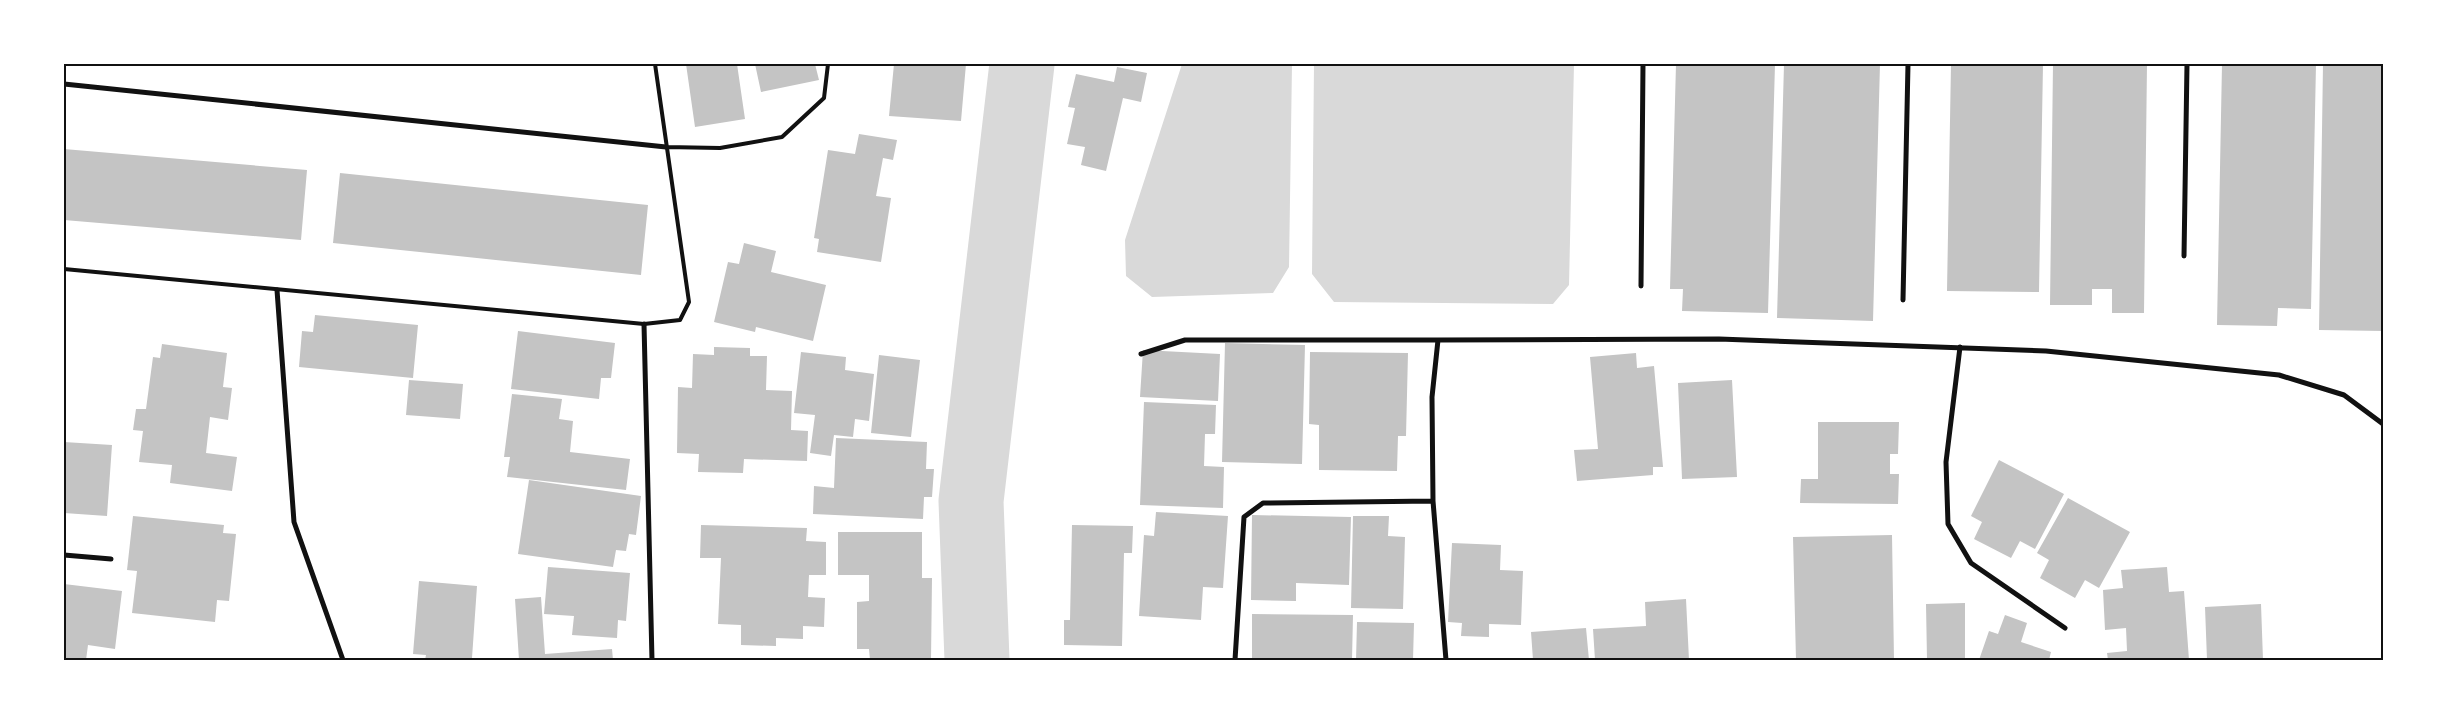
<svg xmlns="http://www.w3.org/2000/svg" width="2447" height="724" font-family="'Nunito Sans',sans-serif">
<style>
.water{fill:#d9d9d9}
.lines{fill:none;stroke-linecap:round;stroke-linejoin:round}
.river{stroke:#d9d9d9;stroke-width:65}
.building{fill:#c4c4c4}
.service{stroke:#111;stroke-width:4}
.minor{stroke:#111;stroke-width:5}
.neatline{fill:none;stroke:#111;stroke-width:2}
</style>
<rect width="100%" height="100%" fill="#fff"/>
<path class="water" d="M1182,64h110l-3,203 -16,26 -121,4 -26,-21 -1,-36z
M1314,64h260l-5,221 -16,19 -219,-2 -22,-28z"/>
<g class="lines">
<path class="river" d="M977,660l-6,-159 51,-437"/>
</g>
<path class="building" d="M686,64h51l8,55 -50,8z
M755,64h60l4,16 -58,12z
M894,64h72l-5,57 -72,-5z
M1676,64h99l-7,249 -86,-2 1,-22h-13z
M1784,64h96l-7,257 -96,-3z
M1951,64h92l-4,228 -92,-1z
M2053,64h94l-3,249h-32v-24h-20v16h-42z
M2222,64h94l-5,245 -33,-1 -1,18 -60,-1z
M2323,64h60v267l-64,-1z
M1117,67l30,6 -6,29 -18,-4 -17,73 -25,-6 4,-18 -18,-3 8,-36 -7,-1 8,-33 38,8z
M859,134l38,6 -4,20 -10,-2 -7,38 15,2 -10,64 -64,-10 2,-13 -5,-1 14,-88 27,4z
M64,149l243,21 -6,70 -237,-20z
M340,173l308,32 -7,70 -308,-32z
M744,243l32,8 -5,21 55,13 -13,56 -57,-14 -1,5 -41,-10 14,-60 11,2z
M315,315l103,10 -5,53 -114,-11 3,-36 11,1z
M518,331l97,12 -4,35h-10l-2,21 -88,-10z
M1225,343l80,2 -3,119 -80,-2z
M162,344l65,9 -4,34 9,1 -4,32 -18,-3 -4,36 31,4 -5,34 -62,-8 2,-18 -33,-3 4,-31 -10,-1 3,-21h10l7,-52 7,1z
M714,347l36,1v8h17l-1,34 26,1 -1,39 17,1 -1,30 -63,-2 -1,14 -45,-1 1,-18 -22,-1 1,-66 14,1 1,-34 21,1z
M1143,350l77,4 -2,47 -78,-4z
M801,352l45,5 -1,13 29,4 -5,47 -14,-2 -2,18 -19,-2 -3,21 -21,-3 5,-38 -21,-2z
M1310,352l98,1 -2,83h-8l-1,35 -78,-1v-45l-10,-1z
M1636,353l1,15 17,-2 9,101h-10v8l-76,6 -3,-31 24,-1 -8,-92z
M879,355l41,5 -9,77 -40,-4z
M409,380l54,4 -3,35 -54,-4z
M1732,380l5,97 -55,2 -4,-96z
M512,394l50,5 -3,20 14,2 -3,31 60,7 -4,31 -119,-13 3,-20h-6z
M1144,402l72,3 -1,29h-10l-1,32 20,1 -1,41 -83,-3z
M1818,422h81l-1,32h-8v20h9l-1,30 -98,-1 1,-24h17z
M836,438l91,4 -1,27h8l-2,28h-8l-1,22 -110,-5 1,-28 20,2z
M64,442l48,3 -5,71 -43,-3z
M1999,460l65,34 -29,55 -15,-8 -9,17 -37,-19 8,-17 -11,-6z
M529,480l112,16 -5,39 -7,-1 -3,17 -10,-1 -3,17 -95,-13z
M2068,498l62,34 -31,56 -14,-8 -10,18 -35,-20 9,-18 -12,-7z
M1156,512l72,4 -5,72 -20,-1 -2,33 -62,-4 5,-81 10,1z
M1252,515l99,2 -2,68 -53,-2v18l-45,-1z
M133,516l91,9 -1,8 13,1 -7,67 -12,-1 -2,22 -83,-9 5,-42 -10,-1z
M1353,516h36l-1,20 17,1 -2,72 -52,-1z
M701,525l106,3 -1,13 20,1v33h-17l-1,22 17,1 -1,29 -21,-1v13l-27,-1v8l-35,-1v-20l-23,-1 3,-66h-21z
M1072,525l61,1 -1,27h-8l-2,93 -58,-1v-25h6z
M838,532h84v46h10l-1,82h-61l-1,-11h-12v-47l12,-1v-26h-31z
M1892,535l2,125h-98l-3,-123z
M1452,543l49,2 -1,25 23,1 -2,54 -32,-1v13l-28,-1 1,-13 -14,-1z
M548,567l82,6 -4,48 -8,-1 -1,18 -45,-3 2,-19 -30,-2z
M2167,567l2,25 15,-1 5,69h-81l-1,-7 20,-2 -1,-23 -21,2 -2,-40 20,-2 -2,-18z
M419,581l58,5 -5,72 -47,2 1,-5 -13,-1z
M64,584l58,7 -7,58 -27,-4 -2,15h-22z
M541,597l4,57 67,-5 1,11h-94l-4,-61z
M1686,599l3,61h-94l-2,-31 53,-3 -1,-24z
M1965,603v57h-38l-1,-56z
M2261,604l2,56h-56l-2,-53z
M1252,614l101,1 -1,45h-100z
M2005,615l22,8 -6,19 30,10 -2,8h-70l10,-29 9,3z
M1357,622l57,1 -1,37h-57z
M1586,628l3,32h-56l-2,-28z"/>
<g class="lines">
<path class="service" d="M666,147l54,1 62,-11 42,-39 4,-34
M64,269l580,55 36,-4 9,-18 -34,-238"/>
<path class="minor" d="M64,84l602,63
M2184,256l3,-192
M1641,286l2,-222
M277,290l17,232 49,138
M1903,300l5,-236
M644,324l8,336
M1960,347l-14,115 2,62 23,39 94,65
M1141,354l44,-14h253
M64,555l47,4
M1235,660l9,-143 19,-14 170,-2
M1446,660l-13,-159 -1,-104 6,-57 281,-1 327,12 233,24 65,20 39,29"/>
</g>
<rect width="2447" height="724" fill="none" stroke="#ffffff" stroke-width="130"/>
<rect x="65" y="65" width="2317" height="594" class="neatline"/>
</svg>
